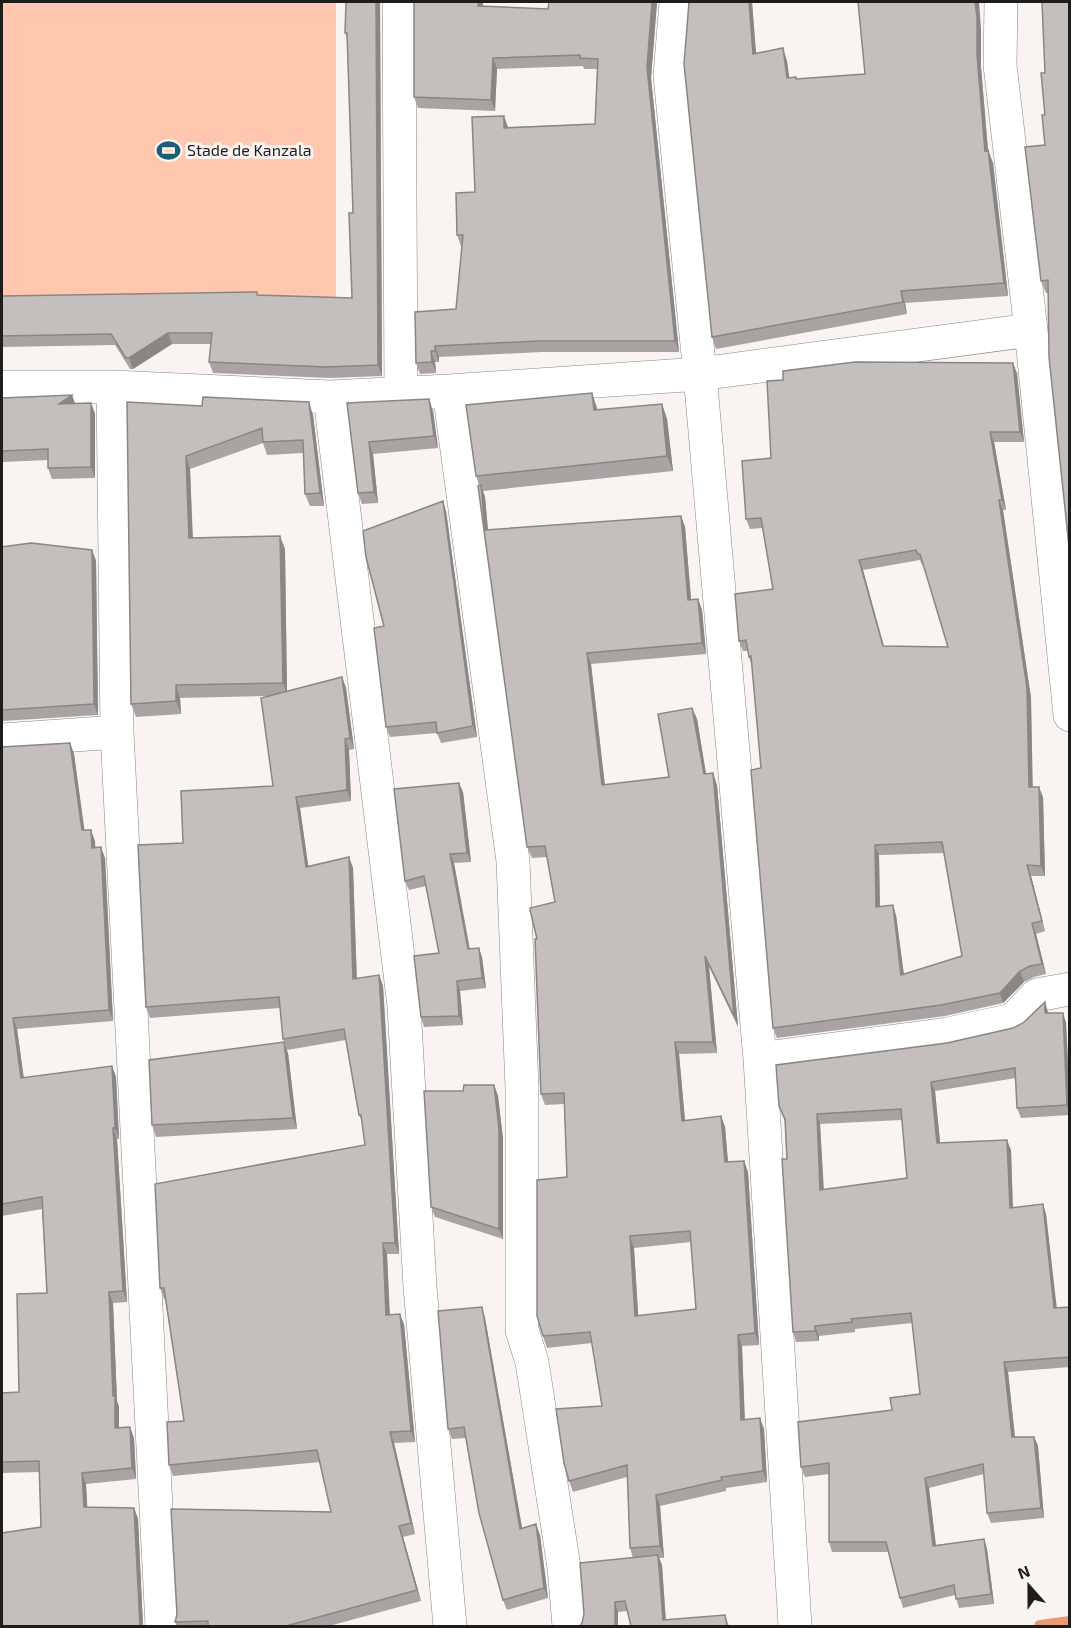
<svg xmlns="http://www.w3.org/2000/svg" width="1071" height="1628" font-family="'Exo 2',sans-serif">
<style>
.green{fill:#ffc7ae}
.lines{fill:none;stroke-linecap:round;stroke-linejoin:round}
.stream{stroke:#e79b79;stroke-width:12}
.street-casing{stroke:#898583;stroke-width:34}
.street{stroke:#fff;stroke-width:33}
.wall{fill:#a9a4a3;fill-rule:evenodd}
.shaded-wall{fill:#898684}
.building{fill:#c4bfbd;stroke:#898684;stroke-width:1.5;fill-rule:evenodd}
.labels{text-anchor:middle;stroke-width:6;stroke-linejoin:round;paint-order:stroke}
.poi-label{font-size:16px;fill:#1e1d1c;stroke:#f9f4f2;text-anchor:start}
</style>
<rect width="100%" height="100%" fill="#f9f4f2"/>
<path class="green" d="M2,2h334v296l-334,1z"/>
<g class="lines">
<path class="stream" d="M1040,1626l30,-4"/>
<defs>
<path id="street" d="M399,2l2,391
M676,2l-6,74 30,298 60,685 35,567
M1001,2l-1,63 31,265 39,385
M2,387h111l217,10 119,-6 251,-17 331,-44
M113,387l4,345 45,894
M449,391l64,470 9,227v242l10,32 32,205 5,59
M330,397l74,609 16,281 30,339
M2,740l115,-8
M760,1059l188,-25 65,-14 24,-25 33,-6"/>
</defs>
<use href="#street" class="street-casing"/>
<use href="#street" class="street"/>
</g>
<path class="wall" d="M380,2l2,374 -52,2 -117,-5 -4,-11 2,-18h-39l-39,25h-3l-15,-24 -113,2v-51l256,-1 94,3 1,-85 -6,-175 -2,-5z
M414,2h69v4l65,3 1,-7h108l-6,76 28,274h-137l-103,5v5h-4l1,11 -16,1 -4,-11 40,-54 6,-63h-1l-4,-11 18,-43 33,-65 87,-3 2,-55h-13l-1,-3 -86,3 -2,42 -77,-3 -4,-11z
M752,2l4,51 31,8 2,17 7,1 69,-5 116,-45v38l7,83 5,13 15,133 -103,7 2,11 -191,35 -4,-12z
M1070,2l-22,291h-2l-5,-12 4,-136v-72z
M1017,373l7,69h-30l12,68h-3l28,188 1,89 11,10 2,79h-14l14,55 -9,3 10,40 -12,3 -10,5 -21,21 -58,13 -168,22 -4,-10 -12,-260 -9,-102 -3,-9 -1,-6h-5l-4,-10 34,-52 -10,-61 -13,1 -4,-10 25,-61zM920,560l2,5 1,-1 25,83 -64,-1 -21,-76zM944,853l18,103 -58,18 -8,-59 -16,-8 -1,-52z
M72,395l2,8h17l4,11v64l-43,1 -4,-11v-8l-46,2v-64z
M127,402l186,13 11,91h-14l-5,-12 -2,-41 -36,2 -4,-12 -73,26 3,69 92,11 2,142 55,-14 4,11 8,61 -5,1 2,51 -51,7 8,58 41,-9 4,11 4,111 22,-4 4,11 16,268h-12l3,60 14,10 11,118 -21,1 21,91 -12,3 18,64 -92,25h-152l-2,-4 156,-110 -11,-50 -147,14 -4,-11 15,-44 -19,-122h-1l-4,-11 205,-143 -3,-24 -3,-6 -13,-75 -59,10 -4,-11 -3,-31 -130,10 -4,-11 37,-164 90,-57 -4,-90 -89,2 1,16 -45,3 -5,-13z
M347,403l86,8 5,37 -65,6 5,49 -16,1 -4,-11z
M662,404l5,15 6,52 -190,20 2,6 3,33 193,-14 4,11 6,73 7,-1 4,11 4,44 -115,10 14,121 64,-8 23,-69 5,11 9,55 11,11 21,242 -29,-60 8,86 -38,1 6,66 36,-4 4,11 3,35 16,-1 4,11 11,173 -17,1 3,74 19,9 3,53 -41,6v3l-66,15 4,52h-5l3,7 4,55 59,-5 4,11h-98l-4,-15 -9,1 -38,14 53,-68 -3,-10 -3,-71 -54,15 -4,-11 33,-75 -10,-63 -45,5 -4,-12 24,-159 -3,-73 -19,1 -4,-11 -4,-155 18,-37 -8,-45 -15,1 -5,-11 -47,-361 -4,-10 121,-68 1,2zM691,1242l5,67 -58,7 -4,-68z
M446,511l31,226 -36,6 -4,-10 -47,4 -4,-10 -2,-101z
M2,547l90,3 4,11 2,154 -96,6z
M70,743l4,11 10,76 11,11v7l10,10 8,163 -96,8 7,49 88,-12 4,11 3,62h-2l10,163 -14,1 4,98 2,6v21l15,10 2,41 -50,5 1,23 47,1 4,11 5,107h-141l39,-99 -2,-55 -37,1v-80l17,-1 28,-99 -5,-84 -40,7v-469z
M463,792l8,70 -17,1 16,86 12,8 4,31 -26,3 3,34 -39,2 -3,-10 18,-64 -13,-67 -17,4 -4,-9z
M1048,1013h15l3,10 4,68v24l-49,3 -4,-10 -1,-30 -81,13 5,51 71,8 2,58 33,6 10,94 14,-1v60l-62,5 7,65h19l4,9 6,72 -53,5 -4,-10 -3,-39 -55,14 7,57 48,-6 3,10 7,55 -35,4 -4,-13 -52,13 -3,-10 -12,-46h-56l-3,-10v-68l-24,3 -4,-10 91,-57 28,-16 -8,-71 -57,6v3l-36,4v5l-23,1 -3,-10 -8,-210 -6,-16 168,-63 66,-15zM902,1120l5,58 -83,12 -4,-66z
M288,1053l9,76 -141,8 -4,-12z
M494,1085l4,11 5,43v100l-68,-22 -4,-10 32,-116z
M485,1318l37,210 18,7 8,63 -41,12 -4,-10 -37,-162 -14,1 -4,-10z"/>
<path class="shaded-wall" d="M376,2h4l2,374 -4,-11z
M479,2h4l-1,15 -4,-11z
M652,2h5l-6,76 28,274 -4,-11 -28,-274z
M749,2h3l5,64 -4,-12z
M975,2h4l2,27v38l8,96 -4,-12 -8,-96z
M783,48l4,13 4,29 -4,-12z
M493,58l4,11 -2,42 -4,-11z
M504,116l4,11v12l-4,-11z
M988,150l5,13 15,133 -4,-13z
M901,291l4,12 2,11 -4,-12z
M168,333l4,11 -39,25 -4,-11z
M435,346l4,11v5l-4,-11z
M431,351l4,11 1,11 -4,-11z
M1013,363l4,10 7,69 -4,-10z
M592,393l5,15 2,18 -5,-16z
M72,395l4,11 -17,-2z
M429,399l4,12 5,37 -4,-12z
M309,402l4,13 11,91 -4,-13z
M91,403l4,11v64l-4,-11z
M662,404l5,15 6,52 -6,-15z
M990,432l4,10 12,68 -4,-10z
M369,442l4,12 5,49 -4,-11z
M186,456l4,13 3,82 -4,-13z
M481,485l4,12 4,45 -4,-12z
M999,500l4,10 28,188 2,99 -4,-10z
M443,501l3,10 31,226 -4,-11z
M681,516l4,11 7,84 -4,-11z
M280,536l5,13 2,147 -4,-13z
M92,550l4,11 2,154 -4,-11z
M859,560l4,10 23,86 -3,-10z
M698,599l4,11 4,44 -4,-11z
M587,653l4,11 15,133 -4,-12z
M342,677l4,11 8,61 -4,-11z
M176,685l4,13 1,16 -5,-13z
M692,708l5,11 11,67 -4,-12z
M345,739l4,11 2,51 -4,-11z
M70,743l4,11 12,87 -4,-11z
M713,773l4,12 21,242 -4,-11z
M459,783l4,9 8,70 -4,-9z
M1039,787l4,10 2,79 -4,-10z
M296,797l4,11 10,70 -4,-11z
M91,830l4,11 1,18 -4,-11z
M875,845l4,10 1,62 -4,-10z
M101,847l4,11 8,163 -4,-11z
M450,854l4,9 17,96 -3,-10z
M349,857l4,11 4,122 -4,-11z
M1027,865l4,11 14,55 -3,-10z
M893,905l3,10 9,70 -4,-10z
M1032,923l4,11 10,40 -4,-10z
M479,948l3,9 4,31 -4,-10z
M705,956l4,11 8,86 -4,-11z
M1020,971l4,11 -21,21 -3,-10z
M379,975l4,11 16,268 -4,-11z
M457,981l3,10 3,34 -4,-9z
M1045,1002l3,10v11l-3,-10z
M1063,1013l3,10 4,89 -3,-7z
M13,1018l4,11 8,60 -4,-11z
M284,1042l4,11 9,76 -4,-11z
M675,1042l4,12 7,78 -4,-11z
M112,1066l4,11 3,62 -4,-11z
M931,1082l4,9 6,61 -4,-9z
M494,1085l4,11 5,43v100l-4,-10z
M817,1114l3,10 4,76 -4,-10z
M721,1116l4,11 4,47 -4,-12z
M113,1128l4,11 10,163 -4,-11z
M1007,1140l4,10 2,68 -3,-10z
M744,1161l4,11 11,173 -4,-12z
M1043,1204l3,10 12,104 -4,-10z
M630,1236l4,12 5,79 -4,-11z
M383,1243l4,11 3,72 -4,-11z
M109,1292l4,11 4,98 2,6v32l-4,-11z
M482,1307l3,11 39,221 -4,-10z
M400,1314l4,10 11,118 -4,-11z
M815,1326l4,10v5l-4,-10z
M738,1335l4,11 3,85 -4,-11z
M1004,1362l4,10 8,75 -4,-10z
M760,1418l4,11 3,53 -4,-11z
M130,1427l4,11 2,41 -4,-11z
M390,1432l4,11 21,91 -4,-11z
M1034,1437l4,9 6,72 -3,-10z
M82,1473l4,11 2,34 -4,-11z
M925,1478l4,10 8,68 -4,-10z
M656,1495l4,11 4,52 -4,-12z
M134,1508l4,11 5,107h-3l-1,-10z
M536,1524l4,11 8,63 -4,-10z
M399,1526l4,11 18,64 -4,-11z
M984,1539l3,10 7,55 -3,-10z
M658,1555l4,10 4,61 -3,-6z
M615,1602l3,10v14h-3z"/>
<path class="building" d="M346,2h30l2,363 -52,2 -117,-5 3,-29h-44l-39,25h-3l-15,-24 -109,2v-40l255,-4v3l95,3 -3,-85h4l-6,-180h-2z
M414,2h65l-1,4 70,3 1,-7h103l-5,65 28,274h-137l-103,5v5h-4l1,11 -16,1 -1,-51 41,-3 7,-74h-6l-1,-42 19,-1 -3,-75 32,-1v12l91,-4 3,-65 -18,-1v-3l-87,3 -2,42 -77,-3z
M689,2h60l4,52 30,-6 4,30 9,-1v2l69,-5 -7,-72h117l2,15v38l8,96 3,-1 16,133 -103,8 2,11 -191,35 -28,-273z
M1042,2h28v554l-21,-199 -1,-77 -7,1 -16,-134 20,-2 -3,-30h3l-4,-42h4z
M855,362l158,1 7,69h-30l12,68h-3l28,188 2,99h10l2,79 -14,-1 15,56 -10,2 10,41 -12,2 -10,5 -20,22 -59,12 -168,23 -22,-258 10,-2 -10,-112 -2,1 -3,-17 -7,1 -4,-47 38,-5 -12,-71 -15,1 -4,-58 29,-3 -4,-77 16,-1v-9zM916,550l2,4h2l28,93 -65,-1 -24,-86zM942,842l20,114 -61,19 -8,-70 -17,2 -1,-62z
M592,393l2,17 68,-6 5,52 -191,20 -10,-71z
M72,395l-13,9 32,-1v64l-43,1v-19l-46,2v-53z
M203,397l106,5 11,91 -15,1 -2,-54 -40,2 -1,-14 -76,28 3,82 91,-2 3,147 -107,2v16l-45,3 -4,-302 75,4z
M429,399l5,37 -65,6 5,50 -16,1 -11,-90z
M481,485l4,45 196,-14 7,84 10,-1 4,44 -115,10 15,132 67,-8 -11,-63 34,-6 12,66 9,-1 21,243 -29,-60 8,86h-38l7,79 39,-5 4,46 19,-1 11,172 -17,2 3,85 19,-2 3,53 -42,6 1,3 -66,15 4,51 -30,2 -3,-83 -58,16 -5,-18 -8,-54 46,-3 -12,-74 -47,4 -6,-20v-136l30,-3 -3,-84 -23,1 -6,-155h2l-7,-29v-2l25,-6 -10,-56 -18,1 -49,-361zM690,1231l6,78 -61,7 -5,-80z
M443,501l30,225 -36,7 -1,-11 -50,5 -12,-99 10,-2 -18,-69 -3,-26z
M31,543l61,7 2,154 -92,6v-163z
M342,677l8,61 -5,1 2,51 -51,7 10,70 43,-10 4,122 26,-4 16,268h-12l3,72 14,-1 11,117 -21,1 21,91 -12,3 18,64 -131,36h-78v-5l-33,1 2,-8 -6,-105 160,3 -14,-62 -148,15 -2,-43 17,-1 -20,-133h-4l-5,-104 210,-39 -4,-30h-2l-15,-86 -61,10 -4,-42 -133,10 -8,-162 45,-2 -2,-52 92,-5 -12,-88z
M70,743l12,87h9l1,18 9,-1 8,163 -96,8 8,60 91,-12 3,62h-2l10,163 -14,1 4,104h2v32l15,-1 2,41 -50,5 2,34 50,1 6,118h-138v-93l39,-6 -2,-66 -37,1v-69l17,-1 -2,-98 30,-1 -5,-96 -40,7v-457z
M459,783l8,70 -17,1 18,95 11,-1 3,30 -25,3 2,35 -38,1 -7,-61 25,-3 -15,-77 -19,5 -11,-92z
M1045,1002v11h18l4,92 -50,3 -2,-40 -84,14 6,61 70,-3 3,68 33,-4 11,104 16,-1v50l-66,5 8,75h22l7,71 -54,5 -4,-49 -58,14 8,68 51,-7 7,55 -35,5 -2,-14 -54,13 -14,-56h-57v-79l-28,4 -3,-45 94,-12 -2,-12 30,-4 -9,-81 -60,6 1,3 -37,4v5l-22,1 -11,-173h5l-2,-40 -6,-13 -3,-41 171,-22 66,-15 10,-5zM901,1109l6,69 -87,12 -3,-76z
M284,1042l9,76 -141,7 -3,-65z
M464,1085h30l5,44v100l-68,-22 -7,-116h39z
M482,1307l38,222 16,-5 8,64 -41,12 -24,-87 -15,-86 -16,2 -10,-118z
M658,1555l5,65 62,-5 2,11h-96l-6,-25 -10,1v24h-35l2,-3 2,-9 -4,-51z"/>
<defs>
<symbol id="stadium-bare" viewBox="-9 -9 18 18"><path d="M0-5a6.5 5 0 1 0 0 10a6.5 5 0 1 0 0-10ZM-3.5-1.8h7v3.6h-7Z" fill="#1f5e74" stroke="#f9f4f2" stroke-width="2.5" paint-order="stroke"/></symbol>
</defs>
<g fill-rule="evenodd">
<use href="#stadium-bare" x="152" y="134" width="33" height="33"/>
</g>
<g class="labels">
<g class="poi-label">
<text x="187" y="156">Stade de Kanzala</text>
</g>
</g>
<rect width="1071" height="1628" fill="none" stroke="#1e1d1c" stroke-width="6"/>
<g transform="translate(1029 1586) rotate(339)" stroke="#f9f4f2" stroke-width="4.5" paint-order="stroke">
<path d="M0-4.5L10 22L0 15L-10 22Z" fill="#1e1d1c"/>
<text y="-9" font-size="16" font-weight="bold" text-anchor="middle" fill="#1e1d1c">N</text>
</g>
</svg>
